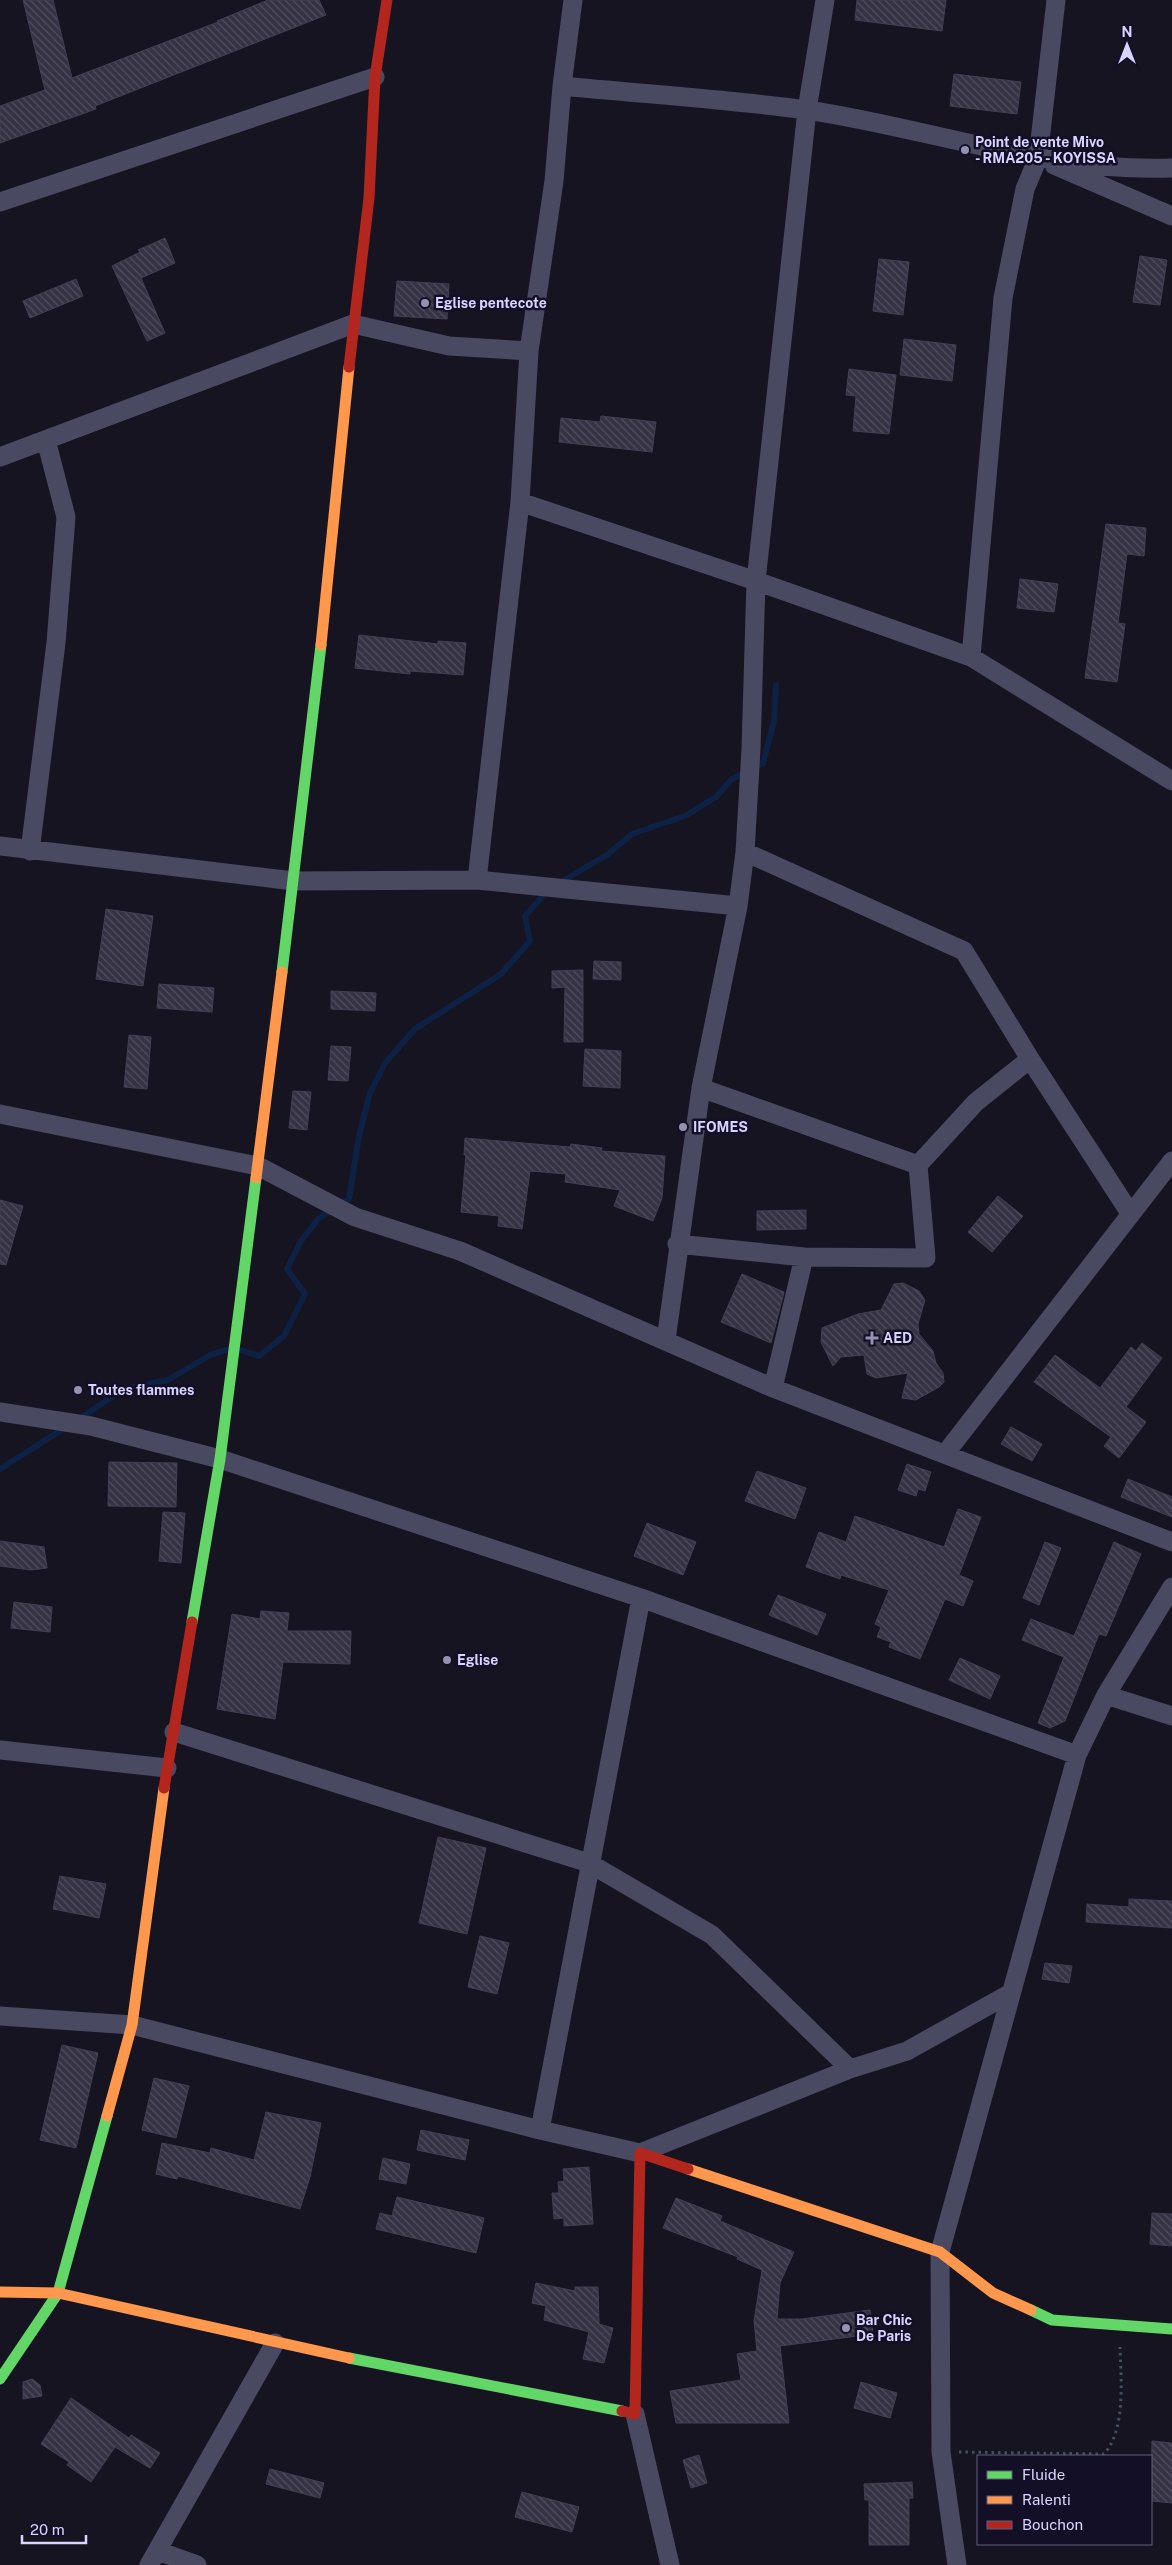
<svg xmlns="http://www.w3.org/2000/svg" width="1172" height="2565" font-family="'Public Sans',sans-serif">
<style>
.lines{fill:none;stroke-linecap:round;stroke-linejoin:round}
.stream{stroke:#0d2144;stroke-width:6}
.building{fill:url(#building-back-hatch);stroke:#433f54}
.path{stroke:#44505f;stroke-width:3;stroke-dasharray:2.5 4;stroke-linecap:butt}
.street{stroke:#4a4962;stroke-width:19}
.fast{stroke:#63d668;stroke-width:11}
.slow{stroke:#ff974d;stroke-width:11}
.jam{stroke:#b3261e;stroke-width:11}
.poi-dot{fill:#9591b1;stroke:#130f26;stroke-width:2}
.labels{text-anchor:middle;stroke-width:5;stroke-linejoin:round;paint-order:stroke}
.poi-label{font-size:14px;font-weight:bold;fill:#d9d4ff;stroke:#130f26;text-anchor:start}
</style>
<defs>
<pattern id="building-back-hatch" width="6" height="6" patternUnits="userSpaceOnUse" patternTransform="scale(1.25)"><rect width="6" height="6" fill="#343243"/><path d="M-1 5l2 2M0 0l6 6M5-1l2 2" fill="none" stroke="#514f5f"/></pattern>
</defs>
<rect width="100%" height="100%" fill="#161421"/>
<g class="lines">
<path class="stream" d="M559,883l48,-28 25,-21 53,-18 31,-19 16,-18 31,-16 11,-42 2,-36
M241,1350l18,6 25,-20 21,-42 -18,-25 14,-28 18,-23 30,-19 10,-63 11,-43 15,-30 30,-34 86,-55 29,-33 -5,-25 23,-26
M79,1419l45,-30 44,-9 44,-26 17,-5
M0,1469l66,-42"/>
</g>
<path class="building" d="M23,0h30l19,78 146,-56 -1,-1 51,-21h51l7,15 -231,91 1,3 -96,34v-37l45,-16z
M857,0h89l-4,31 -87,-11z
M954,74l67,8 -4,32 -67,-8z
M165,238l10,25 -34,15 24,55 -18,8 -35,-75 28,-14 -2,-2z
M1140,256l27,4 -7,45 -27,-3z
M879,259l30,3 -6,53 -30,-4z
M76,279l7,17 -53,22 -7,-17z
M397,281l52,3 -2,35 -53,-3z
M904,339l52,6 -4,36 -52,-6z
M849,369l47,6 -7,59 -36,-3 3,-35 -10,-1z
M601,416l55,6 -4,30 -93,-10 2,-24 39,4z
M1106,524l40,4 -2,28 -17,-2 -9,69 7,1 -8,58 -32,-4z
M1020,579l38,5 -4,28 -37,-4z
M359,635l79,9v-3l28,2 -3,32 -53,-4v3l-55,-6z
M106,909l47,7 -10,70 -47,-7z
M594,961l27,1v18l-28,-1z
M583,970v72h-19l1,-55 -13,1v-17z
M159,984l55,4 -2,24 -55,-4z
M331,991l45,2 -1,18 -44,-2z
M129,1035l22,2 -4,52 -23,-2z
M331,1046l20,1 -3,34 -20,-1z
M585,1049l36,2 -1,37 -37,-2z
M293,1091l18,1 -4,38 -18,-2z
M465,1138l105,9 1,-3 31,4 -1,3 64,5 -3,42 -9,23 -39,-15 6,-16 -55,-8 1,-8 -36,-3 -8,58 -24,-3 1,-10 -38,-4 5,-57h-2z
M998,1196l25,20 -31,36 -24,-20z
M0,1200l23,6 -17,59 -6,-1z
M806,1210v19l-49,1v-19z
M742,1274l42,18 -13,51 -50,-21z
M903,1283l16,8 6,9 -7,24 1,10 14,17 3,12 7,10 1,9 -5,5 -23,13 -14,-2 6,-25 -32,5 -9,-4 -3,-19 -23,2 -8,9 -12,-24 1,-14 36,-14 23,-4 13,-26z
M1142,1343l20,15 -36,49 20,15 -27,36 -15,-12 7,-9 -77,-55 21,-27 45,33 31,-41 5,4z
M1011,1427l31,17 -10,17 -31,-17z
M109,1462l68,1 -1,44 -68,-1z
M907,1464l24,8 -6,19 -7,-2 -2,7 -18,-6z
M757,1471l49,17 -11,31 -50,-18z
M1128,1479l44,18v20l-51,-20z
M958,1509l23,8 -22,58 14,6 -10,25 -18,-7 -25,60 -31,-12 2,-5 -14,-5 4,-10 -6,-3 14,-34 -48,-15 -1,4 -34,-12 13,-35 27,10 9,-26 89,31z
M163,1512l22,1 -4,50 -22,-2z
M647,1523l49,19 -13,33 -49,-19z
M0,1541l44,6 3,21 -16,2 -31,-4z
M1045,1542l16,6 -22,57 -16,-7z
M1114,1542l27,12 -35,82 -7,-2 -34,87 -15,7 -12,-5 26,-66 -42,-17 9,-21 43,17z
M778,1595l48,19 -9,21 -48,-20z
M14,1602l38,5 -2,25 -39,-4z
M261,1611l28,2 -2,18h64l-1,33 -67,-2 -8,57 -58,-10 15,-95 28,5z
M960,1658l40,18 -10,23 -41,-19z
M438,1837l48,11 -19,86 -48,-11z
M60,1876l46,8 -7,34 -46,-9z
M1129,1899l43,2v27l-86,-6 1,-18 42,3z
M480,1936l29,7 -12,51 -29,-7z
M1045,1963l27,3 -3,17 -27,-4z
M62,2045l36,8 -22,95 -36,-8z
M154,2078l35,8 -13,52 -34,-8z
M266,2112l55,11 -11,54 -10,32 -122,-33 -1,3 -21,-5 6,-31 48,10 1,-5 43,12z
M421,2130l48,10 -4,20 -48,-10z
M383,2158l27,6 -4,20 -27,-5z
M589,2167l4,57 -29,2v-8l-10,1 -2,-26h7l-1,-11 6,-1 -1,-12z
M397,2197l87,21 -8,35 -100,-24 4,-16 12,3z
M676,2198l46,18 -2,5 74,31 -14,31 -3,36h25l68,-9 3,24 -93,12 9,77h-113l-6,-32 71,-11 -4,-26 20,-3 -3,-30 8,-51 -25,-11 1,-2 -75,-29z
M1152,2213l20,1v32l-22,-2z
M536,2283l39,8v-4h23l1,37 14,4 -9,35 -21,-4 6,-27 -45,-12 2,-14 -14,-3z
M32,2379l8,6 2,11 -19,3v-17z
M861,2382l36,11 -7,25 -36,-10z
M71,2398l58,40 2,-3 29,18 -10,15 -35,-21 -24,35 -24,-17 2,-3 -28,-18z
M1152,2441l20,2v60l-21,-2z
M699,2455l8,28 -16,5 -8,-28z
M270,2469l54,14 -4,15 -54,-14z
M912,2482l1,16h-4v47h-40v-45h-4l-1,-16z
M522,2492l57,15 -7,25 -57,-15z"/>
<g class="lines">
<path class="path" d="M959,2452l145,2c22,-24 17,-75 16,-107"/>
<path class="street" d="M562,86c82,8 164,13 245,24 122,18 240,63 365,58
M1054,165l118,51
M0,202l375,-125
M0,457l353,-133 96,22 80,5
M520,502l236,79 51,-471 18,-110
M971,657l32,-359 22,-109 13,-31 18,-158
M0,846l294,35 183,-1 261,26
M30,851l26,-208 10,-126 -20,-77
M745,852l219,99 66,108 100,154
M477,880l43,-378 9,-151 25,-170 8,-95 11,-86
M701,1088l217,77
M0,1114l258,52 97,51 105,34 313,137 399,154
M677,1244l127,13 122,1 -8,-93 58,-63 54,-43
M666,1340l35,-252 37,-182 7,-54 6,-103 5,-168 215,76 201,124
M773,1388l31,-131
M0,1412l91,14 129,33 421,139 436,157
M945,1454l227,-293
M1106,1695l66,21
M174,1732l415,131 123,72 138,134
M0,1750l167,18
M0,2016l132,9 408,105 100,23 210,-84 57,-18 102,-57
M540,2130l101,-532
M635,2414l35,151
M158,2551l39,14
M149,2565l126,-222
M957,2565l-16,-113 -1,-200 137,-497 29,-60 66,-108"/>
<path class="fast" d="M282,972l39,-327
M192,1622l28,-163 36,-281
M1031,2310l21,10 120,9
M349,2358l273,53
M0,2379l58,-86 49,-177"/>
<path class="slow" d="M321,645l28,-278
M256,1178l26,-206
M107,2116l25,-91 32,-237
M688,2169l252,83 53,41 38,17
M0,2292l58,1 291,65"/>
<path class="jam" d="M349,367l20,-169 6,-121 12,-77
M164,1788l28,-166
M622,2411l13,3 5,-261 48,16"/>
</g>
<g class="poi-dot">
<circle cx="965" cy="150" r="5"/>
<circle cx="425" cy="303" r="5"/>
<circle cx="683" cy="1127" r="5"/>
<path d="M869.5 1330.5h5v5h5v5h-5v5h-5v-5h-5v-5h5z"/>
<circle cx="78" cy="1390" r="5"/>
<circle cx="447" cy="1660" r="5"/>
<circle cx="846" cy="2328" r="5"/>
</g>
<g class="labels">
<g class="poi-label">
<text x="975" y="147">Point de vente Mivo<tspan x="975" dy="16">- RMA205 - KOYISSA</tspan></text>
<text x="435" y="308">Eglise pentecote</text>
<text x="693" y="1132">IFOMES</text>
<text x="883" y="1343">AED</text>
<text x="88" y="1395">Toutes flammes</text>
<text x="457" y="1665">Eglise</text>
<text x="856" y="2325">Bar Chic<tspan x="856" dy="16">De Paris</tspan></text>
</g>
</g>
<rect x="977" y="2455" width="175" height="90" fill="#130f26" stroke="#625e7d"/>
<rect x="987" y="2471" width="25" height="8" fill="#63d668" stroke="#625e7d"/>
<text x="1022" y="2480" font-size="15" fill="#d9d4ff">Fluide</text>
<rect x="987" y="2496" width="25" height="8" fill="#ff974d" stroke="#625e7d"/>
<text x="1022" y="2505" font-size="15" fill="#d9d4ff">Ralenti</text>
<rect x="987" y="2521" width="25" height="8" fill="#b3261e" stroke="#625e7d"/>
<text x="1022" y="2530" font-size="15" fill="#d9d4ff">Bouchon</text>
<g transform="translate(1127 45)" stroke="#130f26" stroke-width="4" paint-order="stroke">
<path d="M0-4L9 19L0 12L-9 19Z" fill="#d9d4ff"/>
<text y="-8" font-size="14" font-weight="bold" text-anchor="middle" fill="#d9d4ff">N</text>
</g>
<path d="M22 2535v8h64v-8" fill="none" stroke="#d9d4ff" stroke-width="2.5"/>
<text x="30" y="2535" font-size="15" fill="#d9d4ff" stroke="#130f26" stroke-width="4" paint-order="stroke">20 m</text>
</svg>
